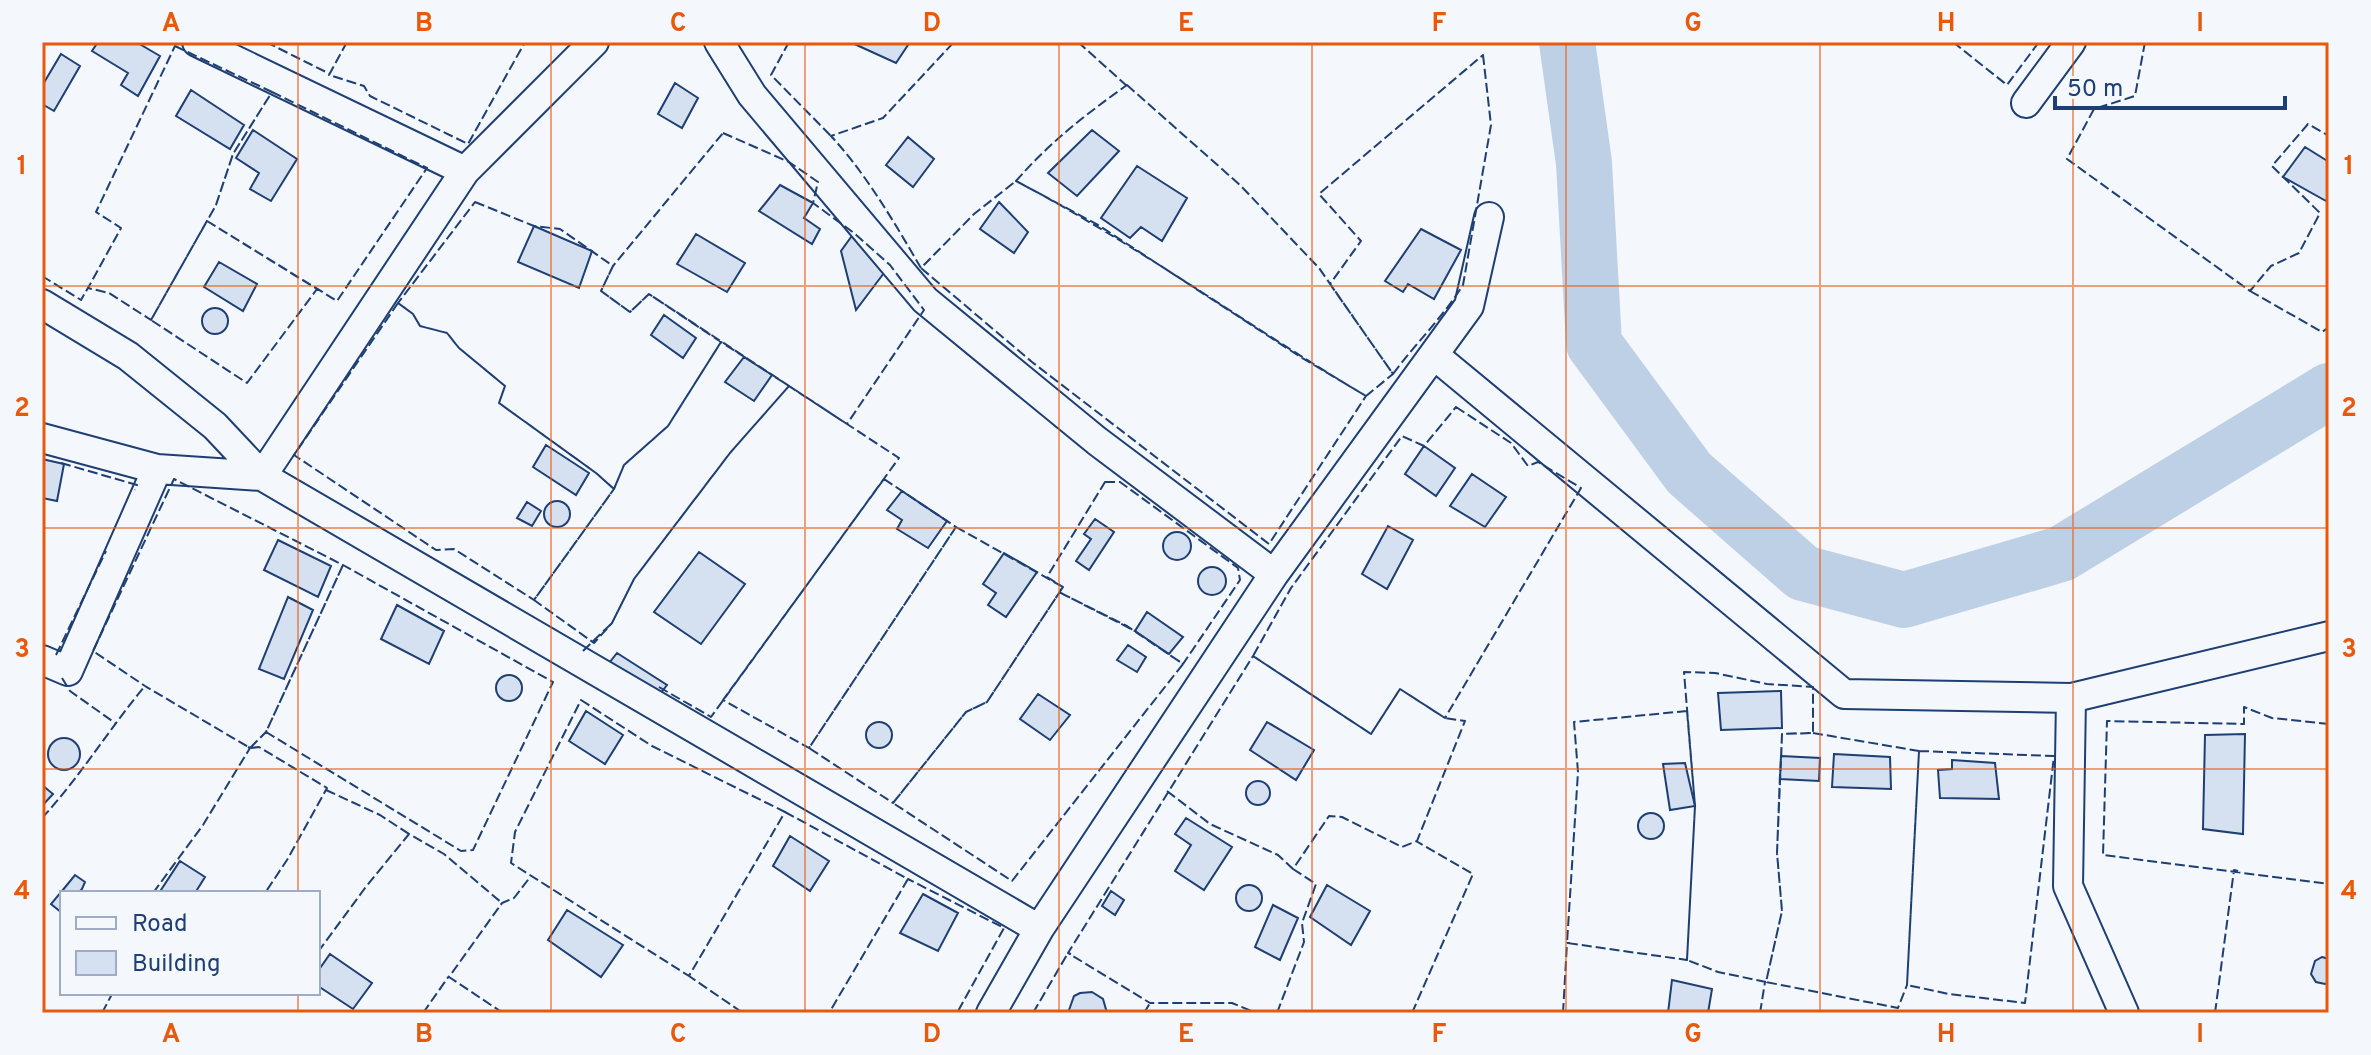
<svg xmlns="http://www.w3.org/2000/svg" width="2371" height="1055" font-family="Overpass,sans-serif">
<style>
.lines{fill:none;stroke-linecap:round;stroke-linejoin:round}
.river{stroke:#bed0e5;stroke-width:56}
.building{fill:#d5e0f0;stroke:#1d3f73;stroke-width:2}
.minor-casing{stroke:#1d3f73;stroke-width:32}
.minor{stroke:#f4f7fb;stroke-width:28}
.fence{stroke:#1d3f73;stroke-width:2;stroke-dasharray:10 4;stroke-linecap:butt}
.grid{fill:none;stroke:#e8590c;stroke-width:2;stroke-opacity:0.55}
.neatline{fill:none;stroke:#e8590c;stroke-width:3}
.grid-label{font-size:26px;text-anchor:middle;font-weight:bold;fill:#e8590c}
</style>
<rect width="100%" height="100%" fill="#f4f7fb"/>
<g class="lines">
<path class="river" d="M1567,42l17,121 10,181 95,129 114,100 101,27 157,-46 268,-163"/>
</g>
<path class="building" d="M98,42h38l24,14 -22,40 -17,-11 7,-12 -36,-22z
M850,42h60l-14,21z
M61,54l19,12 -26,45 -12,-7v-18z
M675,83l23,15 -16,30 -24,-14z
M191,90l53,35 -14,24 -54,-33z
M253,130l44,29 -26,42 -21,-12 9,-16 -23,-15z
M1092,130l27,21 -42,45 -29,-23z
M908,137l26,22 -21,28 -27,-22z
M2305,147l24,15v34l-3,5 -43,-24z
M1137,166l50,32 -25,43 -21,-14 -11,11 -29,-20z
M780,185l33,18 -9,15 16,11 -8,15 -53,-33z
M999,202l29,30 -14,21 -34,-24z
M534,226l58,25 -13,37 -61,-26z
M1421,229l40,21 -27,49 -26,-15 -5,8 -18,-11z
M854,233l36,32 -34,45 -15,-59z
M696,234l49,29 -18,29 -50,-28z
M219,262l38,22 -14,27 -39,-24z
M202 321a13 13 0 1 1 26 0a13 13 0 1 1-26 0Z
M664,315l32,23 -13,20 -32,-23z
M744,357l28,18 -18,26 -29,-19z
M546,445l43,28 -13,22 -43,-28z
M1424,446l31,22 -19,28 -31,-22z
M42,459l22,5 -7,37 -15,-3z
M1472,474l34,23 -21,30 -35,-21z
M902,491l45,30 -19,27 -31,-19 5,-9 -15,-10z
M544 514a13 13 0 1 1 26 0a13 13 0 1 1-26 0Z
M527,502l14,9 -9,15 -15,-8z
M1095,519l19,13 -25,38 -13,-9 15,-22 -7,-5z
M1388,526l25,14 -26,49 -25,-15z
M1163 546a14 14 0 1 1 28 0a14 14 0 1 1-28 0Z
M278,540l53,26 -13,31 -54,-27z
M699,552l46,32 -44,60 -47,-32z
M1004,553l33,19 -31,45 -18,-12 8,-12 -13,-9z
M1198 581a14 14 0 1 1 28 0a14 14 0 1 1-28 0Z
M288,597l25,13 -29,69 -25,-10z
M397,605l47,26 -15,33 -48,-25z
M1147,612l36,25 -14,17 -34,-23z
M1128,645l18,12 -9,15 -20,-12z
M617,653l50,32 -10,13 -51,-31z
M496 688a13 13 0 1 1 26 0a13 13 0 1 1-26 0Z
M1781,691l1,37 -61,2 -3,-37z
M1038,694l32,21 -20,25 -30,-21z
M586,711l37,24 -18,29 -36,-23z
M866 735a13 13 0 1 1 26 0a13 13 0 1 1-26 0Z
M1267,722l47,28 -18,30 -46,-30z
M2245,734l-2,100 -40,-5 2,-94z
M48 754a16 16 0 1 1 32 0a16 16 0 1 1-32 0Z
M1834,754l56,3 1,32 -59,-2z
M1781,756l39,2 -1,23 -39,-2z
M1952,760l43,3 4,36 -59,-1 -2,-28 14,-1z
M1685,763l10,43 -25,4 -7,-46z
M1246 793a12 12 0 1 1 24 0a12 12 0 1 1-24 0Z
M42,785l11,9 -11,12z
M1638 826a13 13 0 1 1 26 0a13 13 0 1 1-26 0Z
M1186,818l46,29 -28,43 -29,-19 16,-26 -16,-11z
M790,836l39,25 -19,30 -37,-25z
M180,861l25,16 -10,16h-36z
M75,875l10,7 -3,7 -4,4h-12l-4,-2z
M1236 898a13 13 0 1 1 26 0a13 13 0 1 1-26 0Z
M1327,885l43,26 -19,34 -41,-28z
M1111,891l13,9 -9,15 -13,-9z
M61,892l1,2v19l-11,-9z
M923,894l35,19 -20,38 -38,-18z
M1273,905l25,13 -18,42 -25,-13z
M567,910l56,35 -22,32 -53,-37z
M330,954l42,29 -19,26 -35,-23v-15z
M2322,957l7,2v24l-4,1 -9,-2 -5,-8 4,-13z
M1672,980l40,9 -4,24h-40z
M1092,992l11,7 4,14h-39l6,-17 6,-3z"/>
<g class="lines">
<defs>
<path id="minor" d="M197,42l268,129
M719,42l33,53 173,205 172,141 177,133
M2026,103l45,-61
M42,304l86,52 87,70 47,50 777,453
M1434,355l410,339 227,4 -3,188 56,127
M42,438l115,31 105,7
M262,476l203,-305 129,-129
M42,660l26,11 89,-202
M2071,698l258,-62
M991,1013l48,-84 235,-355 195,-268 20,-89"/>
</defs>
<use href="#minor" class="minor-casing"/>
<use href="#minor" class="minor"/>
<path class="fence" d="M266,42l64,32
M347,42l-18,33 35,11 6,10 98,48 57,-102
M789,42l-18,33 60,61 3,-1
M1078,42l49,44
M1953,42l54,43 32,-43
M2145,42l-10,54 -41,13 -27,50 183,132 21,-25 28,-13 21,-40 -48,-47 36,-42 21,12
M175,46l97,46 -39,62 -17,51 -65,115 -42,-27 -21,-5 33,-60 -25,-16z
M1483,55l8,70 -28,160c-20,32 -47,58 -70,89l-63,-90 31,-43 -42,-47z
M1127,85l113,100 79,83 74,106 -27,22c-118,-70 -228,-151 -350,-215 34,-39 69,-66 111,-96z
M272,92l155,76 -90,133 -130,-80 9,-16 17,-51z
M723,133l66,29 29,20 -5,21 41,30 36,32 34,45 -77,114 -198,-130 -19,18 -29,-21 12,-25z
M1016,181l82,44 201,131 67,40 -97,148 -237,-182 -111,-94 53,-54z
M475,202l59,24 26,3 53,37 -12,25 29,21 19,-18 72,48 -53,84 -44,39 -10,24 -18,-16 -97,-70 6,-17 -46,-38 -12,-15 -27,-7 -7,-12 -15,-11z
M207,221l110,68 -70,94 -96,-63z
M921,268c-27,-46 -54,-93 -90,-132l52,-18 71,-76
M42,276l39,24 8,-14
M2250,291l72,41 7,-5
M398,303l15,11 7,12 27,7 12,15 46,38 -6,17 97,70 18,16 -80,111 -80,-51 -18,1 -142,-95z
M746,358l-25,-16 -53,84 -44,39 -10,24 -80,111 60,43 18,-20 22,-44 96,-126 59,-67
M1456,407l55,36 17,23 10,-4 43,26 -136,230 -45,-29 -29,45 -118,-78 38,-68 111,-152 22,10z
M61,463l76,22 -2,5
M884,479l72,48 -147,221 -86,-48z
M1105,482h15l118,86 2,12 -57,84 -56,-38 -68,-34 4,-5 -16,-10z
M956,527l107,60 -76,115 -21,10 -73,91 -84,-55z
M343,565l-77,167 -16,16 -105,-62 -52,-35 81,-172 169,86 210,117 -80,168 -12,1 -195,-119 77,-167
M1063,587l-76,115 -21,10 -73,91 119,78 171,-217 -16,-11
M1059,592l78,40
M583,651l29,-28 22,-44 96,-126 59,-67
M56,655l50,-104
M62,678l8,13 45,32
M659,687l52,30 188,-259 -130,-85
M581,700l71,46 133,66 -96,164 -178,-113 4,-31z
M1687,711l-113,11 4,50 -11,171 120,17 8,-154 -11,-134 31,1 52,11 46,3v46l-31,1 -1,28
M1687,711l8,95 -8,154 31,12 48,10 16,-71 -5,-58 3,-79
M2329,724l-57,-6 -28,-11v17l-137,-3 -4,134 226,29
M1813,733l106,18 -12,234 -9,23 -132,-26 16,-71 -5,-58 5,-119z
M251,748l8,-1 68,41 -40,72 -22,33
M1919,751l135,5 -29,247 -76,-9 -42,-9z
M326,790l54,25 29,19
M1167,791l43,33 68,31 15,14 36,-53 13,1 60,30 15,-6 48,-120 -20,-3 -45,-29 -29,45 -118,-78 -185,297 82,50h82l24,10
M785,812l123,67 -79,134
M42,818c38,-41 67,-89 103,-132l3,2
M906,882l2,-3 96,49 -47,85
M153,893l50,-68 47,-77 -2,-1
M318,952l47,-64 44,-54 35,20 58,49 -1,2
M690,974l-1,2 54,37
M287,995l2,-2
M102,1013l10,-19 -2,-1
M423,1013l26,-37
M503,1013l-54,-36 53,-74 12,-5 17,-22
M1033,1013l35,-60 3,1
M1144,1013l6,-10
M1277,1013l27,-71 -2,-19 14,-39 -23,-15
M1412,1013l61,-139 -57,-33
M1563,1013l4,-70h3
M1760,1013l5,-31
M2215,1013l19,-143 4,1"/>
</g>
<path class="grid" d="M298,42v851M551,42v971M805,42v971M1059,42v971M1312,42v971M1566,42v971M1820,42v971M2073,42v971M42,286h2287M42,528h2287M42,769h2287M298,993v20"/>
<rect width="2371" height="1055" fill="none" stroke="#f4f7fb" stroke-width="88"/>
<rect x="60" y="891" width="260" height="104" fill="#f4f7fb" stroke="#9eadc5" stroke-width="2"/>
<rect x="76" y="917" width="40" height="12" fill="#f4f7fb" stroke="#9eadc5" stroke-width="2"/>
<text x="132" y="931" font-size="24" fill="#1d3f73">Road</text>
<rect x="76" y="951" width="40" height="24" fill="#d5e0f0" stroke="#9eadc5" stroke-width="2"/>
<text x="132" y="971" font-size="24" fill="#1d3f73">Building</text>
<path d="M2055 96v12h230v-12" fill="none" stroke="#1d3f73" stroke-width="4"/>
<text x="2067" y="96" font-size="24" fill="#1d3f73" stroke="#f4f7fb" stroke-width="6" paint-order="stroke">50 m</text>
<rect x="44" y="44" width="2283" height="967" class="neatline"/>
<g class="grid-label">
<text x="171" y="31">A</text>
<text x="424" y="31">B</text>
<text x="678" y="31">C</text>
<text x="932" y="31">D</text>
<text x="1186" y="31">E</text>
<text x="1439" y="31">F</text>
<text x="1693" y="31">G</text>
<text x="1946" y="31">H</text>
<text x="2200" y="31">I</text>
<text x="22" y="174">1</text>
<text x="2349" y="174">1</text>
<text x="22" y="416">2</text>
<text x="2349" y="416">2</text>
<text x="22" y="657">3</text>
<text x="2349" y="657">3</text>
<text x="22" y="899">4</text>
<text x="2349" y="899">4</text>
<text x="171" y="1042">A</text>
<text x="424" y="1042">B</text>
<text x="678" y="1042">C</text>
<text x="932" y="1042">D</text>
<text x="1186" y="1042">E</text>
<text x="1439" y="1042">F</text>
<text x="1693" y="1042">G</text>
<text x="1946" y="1042">H</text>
<text x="2200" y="1042">I</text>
</g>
</svg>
